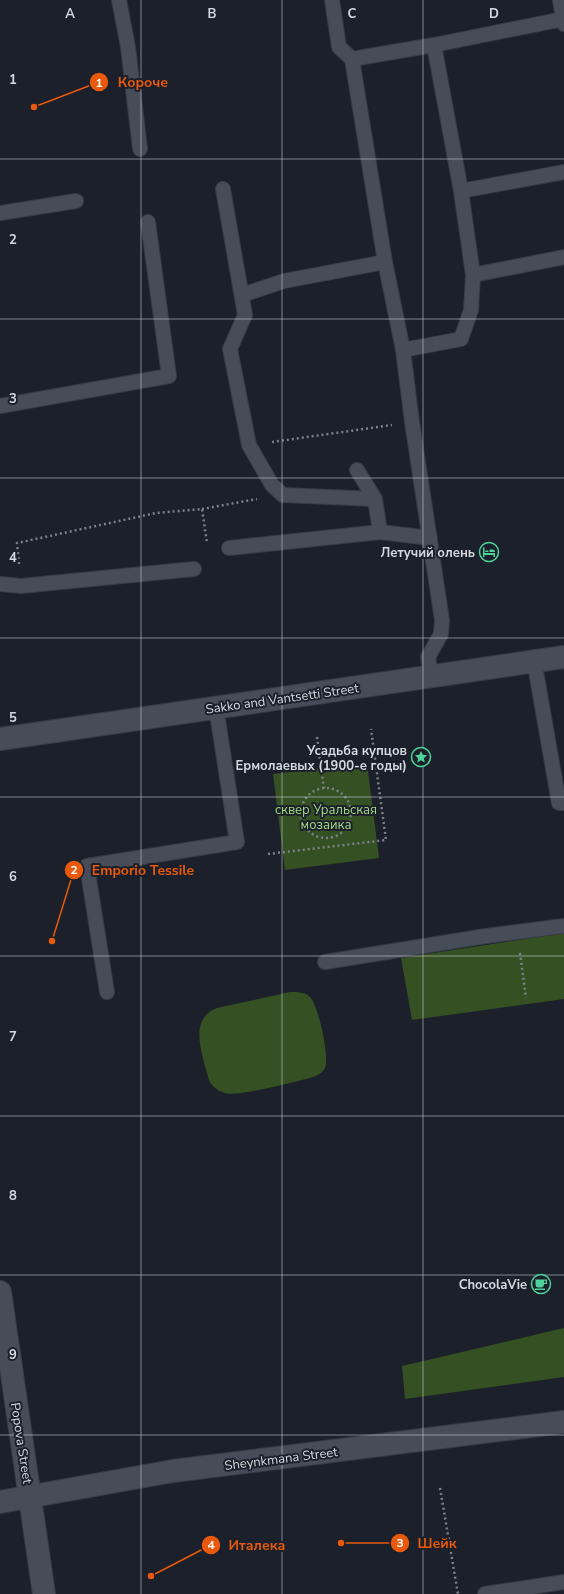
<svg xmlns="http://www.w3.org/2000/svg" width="564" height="1594" font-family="'Nunito Sans',sans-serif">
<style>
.green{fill:#355022}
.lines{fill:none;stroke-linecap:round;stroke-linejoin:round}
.service-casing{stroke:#373c44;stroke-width:16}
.minor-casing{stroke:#373c44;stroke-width:24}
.tertiary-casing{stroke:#373c44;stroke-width:24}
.path{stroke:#7c818a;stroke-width:2.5;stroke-dasharray:2 3;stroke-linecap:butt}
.service{stroke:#464d59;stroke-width:14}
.minor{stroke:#464d59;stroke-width:22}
.tertiary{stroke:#464d59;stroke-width:22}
.grid{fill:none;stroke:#d4d9e0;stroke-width:1;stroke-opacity:0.55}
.labels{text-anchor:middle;stroke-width:4;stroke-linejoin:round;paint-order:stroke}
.poi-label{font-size:13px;font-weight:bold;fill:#d4d9e0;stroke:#1b202b;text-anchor:end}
.street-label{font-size:13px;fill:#d4d9e0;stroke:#1b202b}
.park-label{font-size:13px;fill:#a3d982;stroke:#1b202b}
.grid-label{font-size:13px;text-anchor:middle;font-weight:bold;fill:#d4d9e0;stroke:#1b202b;stroke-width:4;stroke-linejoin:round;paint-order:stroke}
.leader{fill:none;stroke:#e8590c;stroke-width:1.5}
.callout-dot{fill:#e8590c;stroke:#1b202b;stroke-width:1.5}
.mark-label{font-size:12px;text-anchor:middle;font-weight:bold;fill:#fff}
.callout-label{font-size:14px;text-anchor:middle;font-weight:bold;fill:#e8590c;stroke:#1b202b;stroke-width:4;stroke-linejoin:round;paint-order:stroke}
</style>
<rect width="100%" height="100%" fill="#1b202b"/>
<path class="green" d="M367,763l12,95 -94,12 -12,-96z
M564,933v66l-152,21 -11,-62z
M290,992c7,0 15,0 20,5 8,7 20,61 15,71 -3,6 -9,8 -15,10 -16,4 -73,19 -85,15 -8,-2 -13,-7 -16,-13 -6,-24 -22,-61 8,-72z
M564,1328v49l-159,22 -3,-33z"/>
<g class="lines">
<defs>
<path id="service" d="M119,0l9,47 12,102
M332,0l7,47 13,12 82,-14 129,-26
M560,0l4,24
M352,59l33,203 18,88 9,72 30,198 -1,14 -13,23 3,19
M223,189l22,126 -15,34 19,96 23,40 11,10 92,4
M461,191l103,-19
M0,213l76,-12
M473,275l91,-18
M242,295l42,-14 101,-19
M403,350l58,-11 10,-29 2,-35 -12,-84 -27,-146
M0,406l169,-30 -21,-154
M357,470l18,29 5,33
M229,548l151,-16 50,6
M0,584l21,2 173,-17
M534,660l25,143h5
M325,962l161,-26 78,-10
M107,992l-20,-126 150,-24 -21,-135
M485,1594l79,-12"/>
<path id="minor" d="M0,1292l44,302
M0,1502l173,-31 391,-49"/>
<path id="tertiary" d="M0,739l564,-82"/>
</defs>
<use href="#service" class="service-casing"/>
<use href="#minor" class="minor-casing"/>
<use href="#tertiary" class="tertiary-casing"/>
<path class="path" d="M272,442l120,-17
M202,509l55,-10
M19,564l-2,-21 139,-30 46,-4 5,34
M317,737l7,52
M301 813a25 25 0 1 1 50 0a25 25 0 1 1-50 0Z
M268,854l118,-14 -15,-111
M520,953l6,45
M440,1488l18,106"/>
<use href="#service" class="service"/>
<use href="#minor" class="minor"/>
<use href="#tertiary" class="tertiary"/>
</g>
<path class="grid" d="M141,0v1594M282,0v1594M423,0v1594M0,159h564M0,319h564M0,478h564M0,638h564M0,797h564M0,956h564M0,1116h564M0,1275h564M0,1435h564"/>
<defs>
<symbol id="hotel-ring" viewBox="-11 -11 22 22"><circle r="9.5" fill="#1b202b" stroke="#4dd39a" stroke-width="1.5"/><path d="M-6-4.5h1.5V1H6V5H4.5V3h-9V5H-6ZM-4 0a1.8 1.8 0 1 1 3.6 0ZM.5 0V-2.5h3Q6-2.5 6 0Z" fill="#4dd39a"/></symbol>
<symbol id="sight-ring" viewBox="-11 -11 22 22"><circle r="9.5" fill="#1b202b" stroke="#4dd39a" stroke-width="1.5"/><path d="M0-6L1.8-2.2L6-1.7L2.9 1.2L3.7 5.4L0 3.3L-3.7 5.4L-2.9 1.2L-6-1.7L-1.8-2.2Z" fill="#4dd39a"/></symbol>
<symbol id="cafe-ring" viewBox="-11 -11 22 22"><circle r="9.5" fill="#1b202b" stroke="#4dd39a" stroke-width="1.5"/><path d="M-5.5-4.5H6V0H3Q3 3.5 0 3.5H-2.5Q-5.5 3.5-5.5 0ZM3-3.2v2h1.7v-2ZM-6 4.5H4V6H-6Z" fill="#4dd39a"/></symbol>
</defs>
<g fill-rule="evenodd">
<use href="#hotel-ring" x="478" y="541" width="22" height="22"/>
<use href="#sight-ring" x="410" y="746" width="22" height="22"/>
<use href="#cafe-ring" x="530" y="1273" width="22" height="22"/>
</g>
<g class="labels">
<g class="poi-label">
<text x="475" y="557">Летучий олень</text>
<text x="407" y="755">Усадьба купцов<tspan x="407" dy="15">Ермолаевых (1900-е годы)</tspan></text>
<text x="527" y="1289">ChocolaVie</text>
</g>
<g class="street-label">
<text transform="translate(282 698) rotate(-8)" y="5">Sakko and Vantsetti Street</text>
<text transform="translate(22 1443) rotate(81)" y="5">Popova Street</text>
<text transform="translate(281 1458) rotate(-7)" y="5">Sheynkmana Street</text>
</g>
<g class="park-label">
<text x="326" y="814">сквер Уральская<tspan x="326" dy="15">мозаика</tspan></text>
</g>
</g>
<g class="grid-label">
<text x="70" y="18">A</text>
<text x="212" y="18">B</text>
<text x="352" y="18">C</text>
<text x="494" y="18">D</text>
<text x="13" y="84">1</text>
<text x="13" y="244">2</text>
<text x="13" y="403">3</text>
<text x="13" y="562">4</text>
<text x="13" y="722">5</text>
<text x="13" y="881">6</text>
<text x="13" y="1041">7</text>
<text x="13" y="1200">8</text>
<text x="13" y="1359">9</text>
</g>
<path class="leader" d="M34 107L99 82M52 941L74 870M341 1543L400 1543M151 1576L211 1545"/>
<g class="callout-dot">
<circle cx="34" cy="107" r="4"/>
<circle cx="52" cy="941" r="4"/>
<circle cx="341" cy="1543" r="4"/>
<circle cx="151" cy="1576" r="4"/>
<circle cx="99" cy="82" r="10"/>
<circle cx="74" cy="870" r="10"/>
<circle cx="400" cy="1543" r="10"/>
<circle cx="211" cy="1545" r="10"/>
</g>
<g class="mark-label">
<text x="99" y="87">1</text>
<text x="74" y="874">2</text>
<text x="400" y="1547">3</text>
<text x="211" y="1549">4</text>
</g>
<g class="callout-label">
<text x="143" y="87">Короче</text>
<text x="143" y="875">Emporio Tessile</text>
<text x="437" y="1548">Шейк</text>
<text x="257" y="1550">Италека</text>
</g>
</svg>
